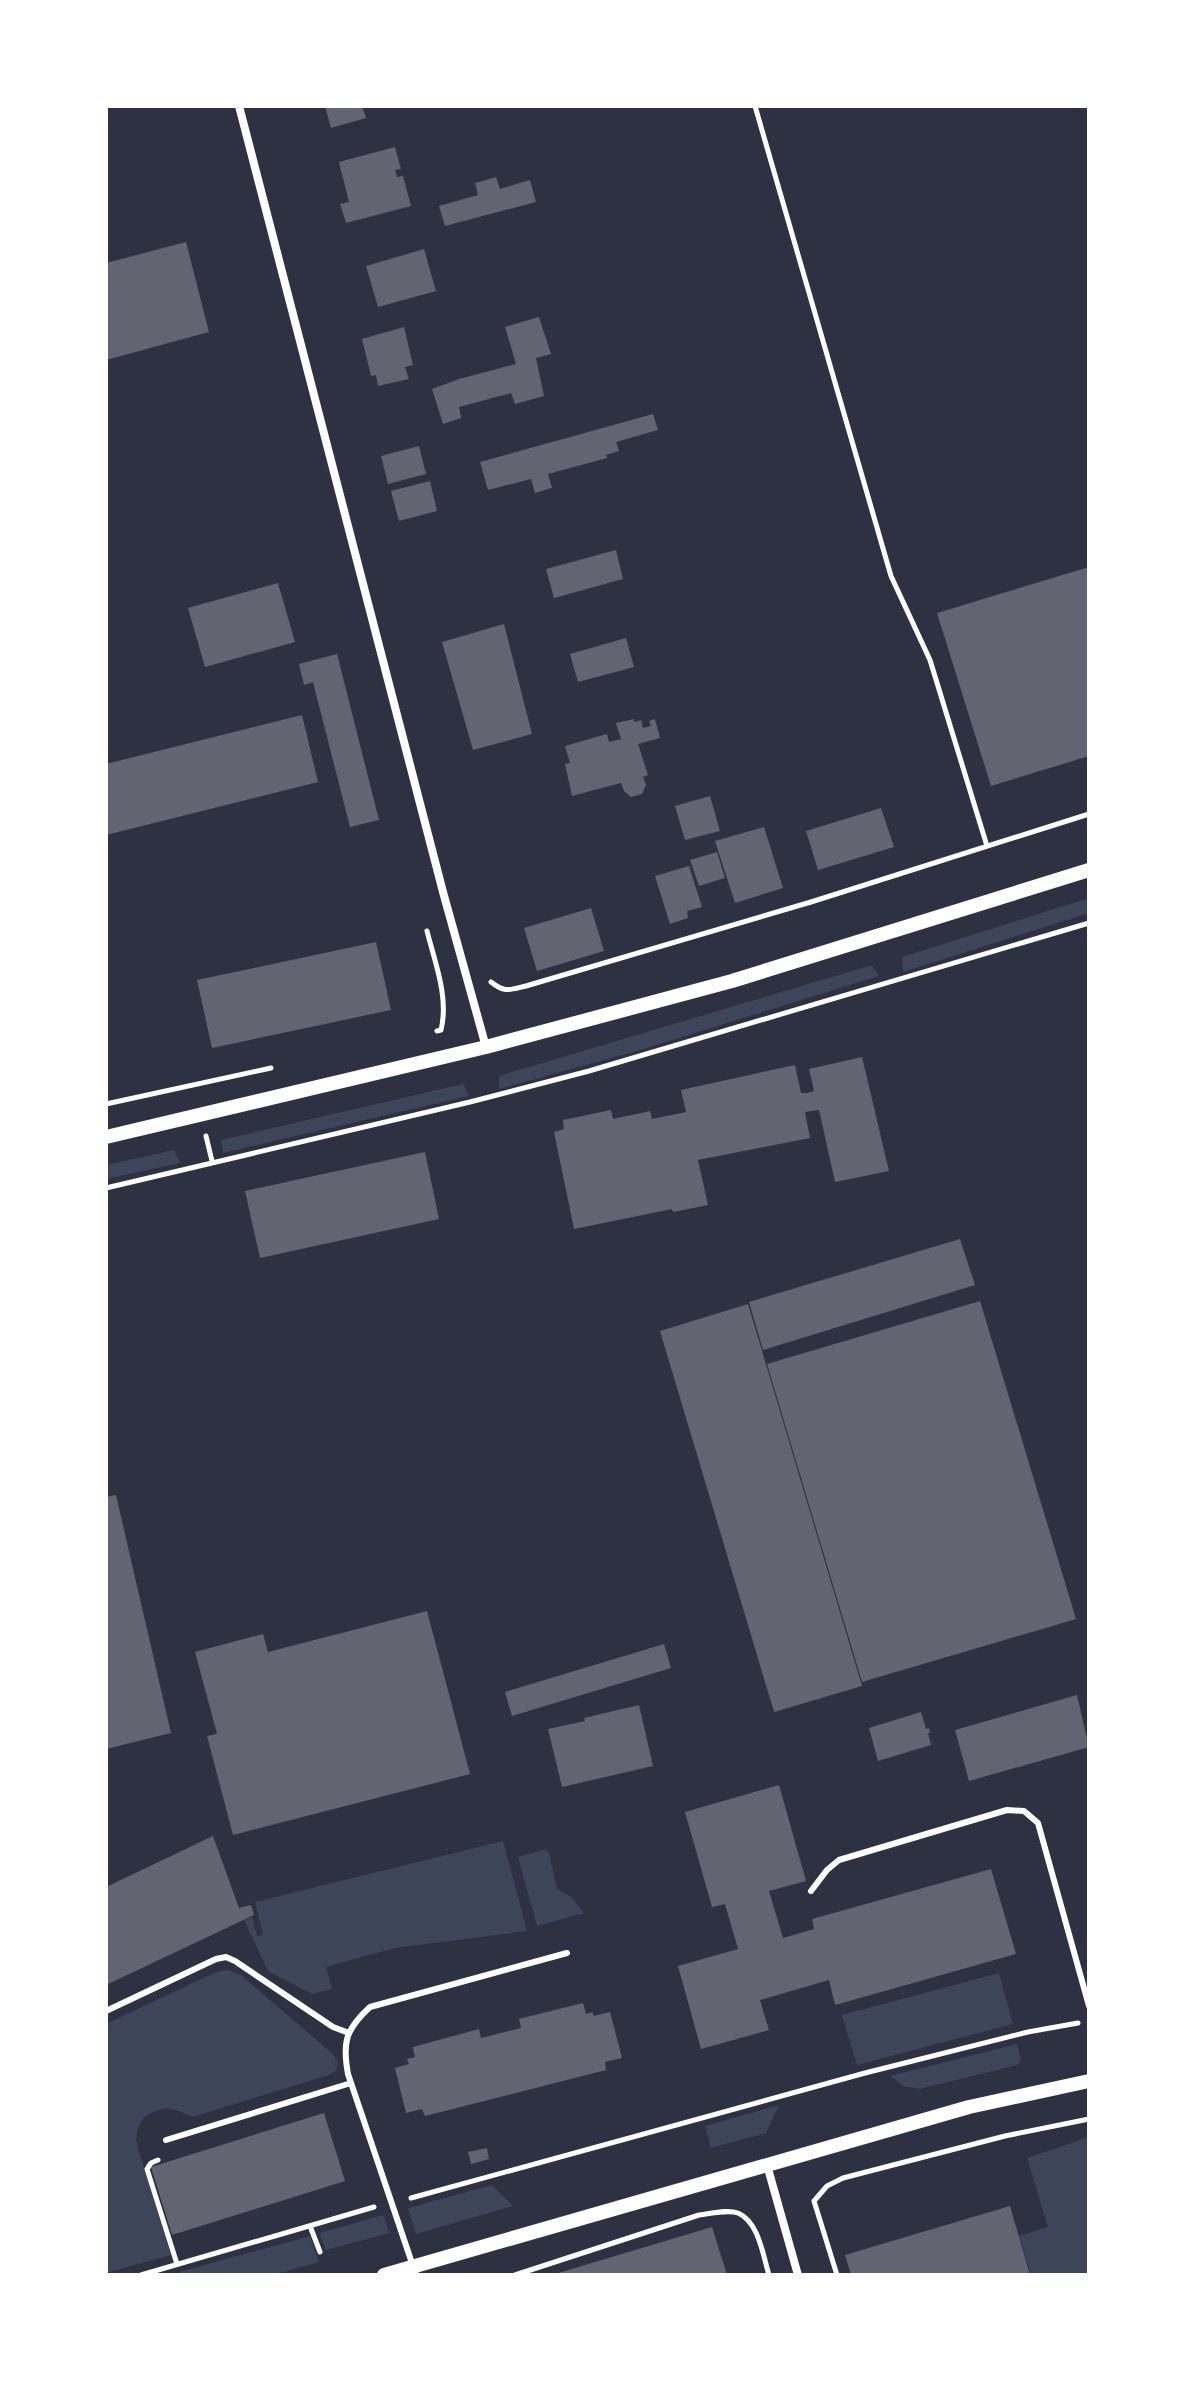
<svg xmlns="http://www.w3.org/2000/svg" width="1195" height="2381" font-family="'Noto Sans',sans-serif">
<style>
.green{fill:#3c4559}
.building{fill:#626471}
.lines{fill:none;stroke-linecap:round;stroke-linejoin:round}
.path{stroke:#fff;stroke-width:5}
.service{stroke:#fff;stroke-width:6}
.minor{stroke:#fff;stroke-width:8}
.tertiary{stroke:#fff;stroke-width:14}
</style>
<rect width="100%" height="100%" fill="#2d3142"/>
<path class="green" d="M1089,898v15l-186,59 -1,-15z
M872,965l7,11 -242,75 -138,38v-13z
M463,1084l6,12 -246,57 -2,-13z
M174,1150l6,13 -74,16v-14z
M503,1841l24,90 -133,17 -68,19 6,22 -20,5 -44,-23 -24,-51 8,-3 5,19 6,-1 -8,-33z
M542,1850h4l3,3 8,36 14,8 13,16 -47,13 -19,-69z
M228,1970l13,5 92,79 5,9 -2,8 -7,4 -137,42 -13,-6 -13,-3 -13,4 -10,6 -5,10 -2,10 2,11 33,106 -65,18v-249l110,-52z
M999,1973l14,51 -156,41 -15,-50z
M1017,2044l4,15 -3,6 -99,24 -15,-3 -14,-10z
M779,2105l-13,28 -55,15 -6,-22z
M1089,2137v138h-58l-12,-39 29,-9 -21,-69z
M492,2185l21,21 -97,28 -8,-26z
M384,2215l5,18 -63,17 -7,-17z
M310,2236l9,26 -47,13h-92l-1,-3z"/>
<path class="building" d="M325,106h37l4,12 -35,10z
M395,147l6,22 -6,1 2,7 6,-1 8,30 -65,17 -6,-19 9,-2 -10,-40z
M496,177l4,12 30,-9 6,22 -91,24 -6,-20 39,-11 -3,-12z
M186,242l23,90 -103,28v-97z
M424,249l12,42 -58,16 -12,-41z
M539,317l12,37 -15,4 8,38 -29,8 -4,-11 -52,14 2,11 -18,6 -11,-35 27,-10 57,-15 -11,-37z
M404,327l9,38 -8,2 4,12 -31,7 -2,-11 -5,1 -9,-37z
M653,414l5,16 -42,12 3,9 -13,4 1,3 -59,16 4,14 -17,5 -4,-14 -43,11 -8,-28z
M419,446l7,28 -38,10 -7,-28z
M430,481l7,30 -38,10 -8,-30z
M616,550l7,29 -69,19 -8,-29z
M1089,567v189l-98,30 -54,-173z
M278,583l17,59 -90,25 -17,-59z
M504,624l28,110 -59,16 -31,-108z
M626,638l8,29 -56,15 -8,-28z
M337,654l42,166 -29,7 -37,-145 -9,3 -5,-21z
M302,715l16,67 -212,53v-71z
M634,719v3l7,-2 2,8 8,-2 -2,-5 6,-2 5,19 -22,6 10,31 -5,2 3,8 -4,9 -11,3 -7,-6 -3,-8 -49,13 -7,-32 5,-1 -5,-17 42,-12 2,8 12,-3 -5,-16z
M710,796l10,35 -35,9 -10,-34z
M881,808l13,39 -76,23 -12,-39z
M764,827l19,61 -48,15 -20,-62z
M717,852l8,26 -26,8 -9,-26z
M689,866l13,41 -15,4 1,7 -18,6 -15,-48z
M591,908l13,43 -67,20 -13,-43z
M376,942l15,68 -179,38 -15,-68z
M862,1057l27,114 -54,11 -16,-72 -14,2 5,26 -112,22 10,45 -35,7 -1,-3 -98,20 -20,-97 10,-3 -1,-9 48,-10 2,9 37,-8 2,8 34,-7 -5,-22 114,-25 6,28h6l7,-2 -5,-22z
M425,1152l14,67 -179,39 -15,-67z
M960,1239l15,46 -212,65 -14,-48z
M980,1301l96,318 -214,63 -95,-318z
M748,1304l114,382 -88,26 -114,-381z
M116,1495l55,238 -65,16v-252z
M427,1611l43,163 -237,61 -26,-99 10,-2 -22,-82 68,-18 5,18z
M664,1644l7,24 -159,48 -7,-24z
M1077,1695l12,52 -120,34 -14,-51z
M639,1705l14,61 -91,21 -14,-58 37,-8 -1,-3z
M921,1712l5,17 3,-1 1,5h-2l3,12 -53,16 -9,-33z
M779,1785l27,96 -37,10 14,47 31,-9 -2,-10 179,-50 25,85 -181,51 -6,-25 -69,20 9,30 -68,19 -23,-83 60,-17 -13,-45 -13,3 -27,-95z
M213,1836l26,72 12,-3 3,10 -148,70v-98z
M583,2003l3,11 6,-2 2,4 16,-4 12,46 -17,4 1,8 -181,46 -3,-7 -16,4 -11,-45 14,-4 -2,-5 8,-2 -2,-10 66,-18 2,9 40,-10 -2,-9z
M324,2113l21,68 -173,54 -21,-68z
M487,2148l2,11 -18,5 -3,-12z
M1010,2206l20,69h-179l-6,-20z
M712,2227l15,48h-172v-1z"/>
<g class="lines">
<path class="path" d="M755,106l136,470 39,84 57,186
M427,931c8,32 22,66 14,99l-4,1
M491,982c14,11 18,8 35,4l285,-84 278,-88
M106,1104l165,-36
M206,1136l6,25
M106,1188l364,-86 119,-31 500,-148
M158,2160l-7,3 -4,6 30,95
M411,2198l454,-125 163,-41 50,-9
M310,2226l10,26
M141,2275l233,-68
M515,2275l184,-60c11,-1 28,-6 39,-2 21,9 25,43 31,62
M837,2275l-23,-74 13,-15 16,-8 162,-42 84,-17"/>
<path class="service" d="M811,1891l16,-21 12,-10 168,-50 17,1 14,12 51,183
M106,2011l110,-52 10,-2 9,4 98,66 16,6
M166,2140l185,-57
M416,2275l-68,-201c-6,-32 -2,-45 22,-67l197,-54"/>
<path class="minor" d="M239,106l204,786 43,155
M767,2165l31,110"/>
<path class="tertiary" d="M106,1137l380,-90 246,-66 357,-111
M384,2275l585,-168 120,-26"/>
</g>
<rect width="1195" height="2381" fill="none" stroke="#ffffff" stroke-width="216"/>
</svg>
